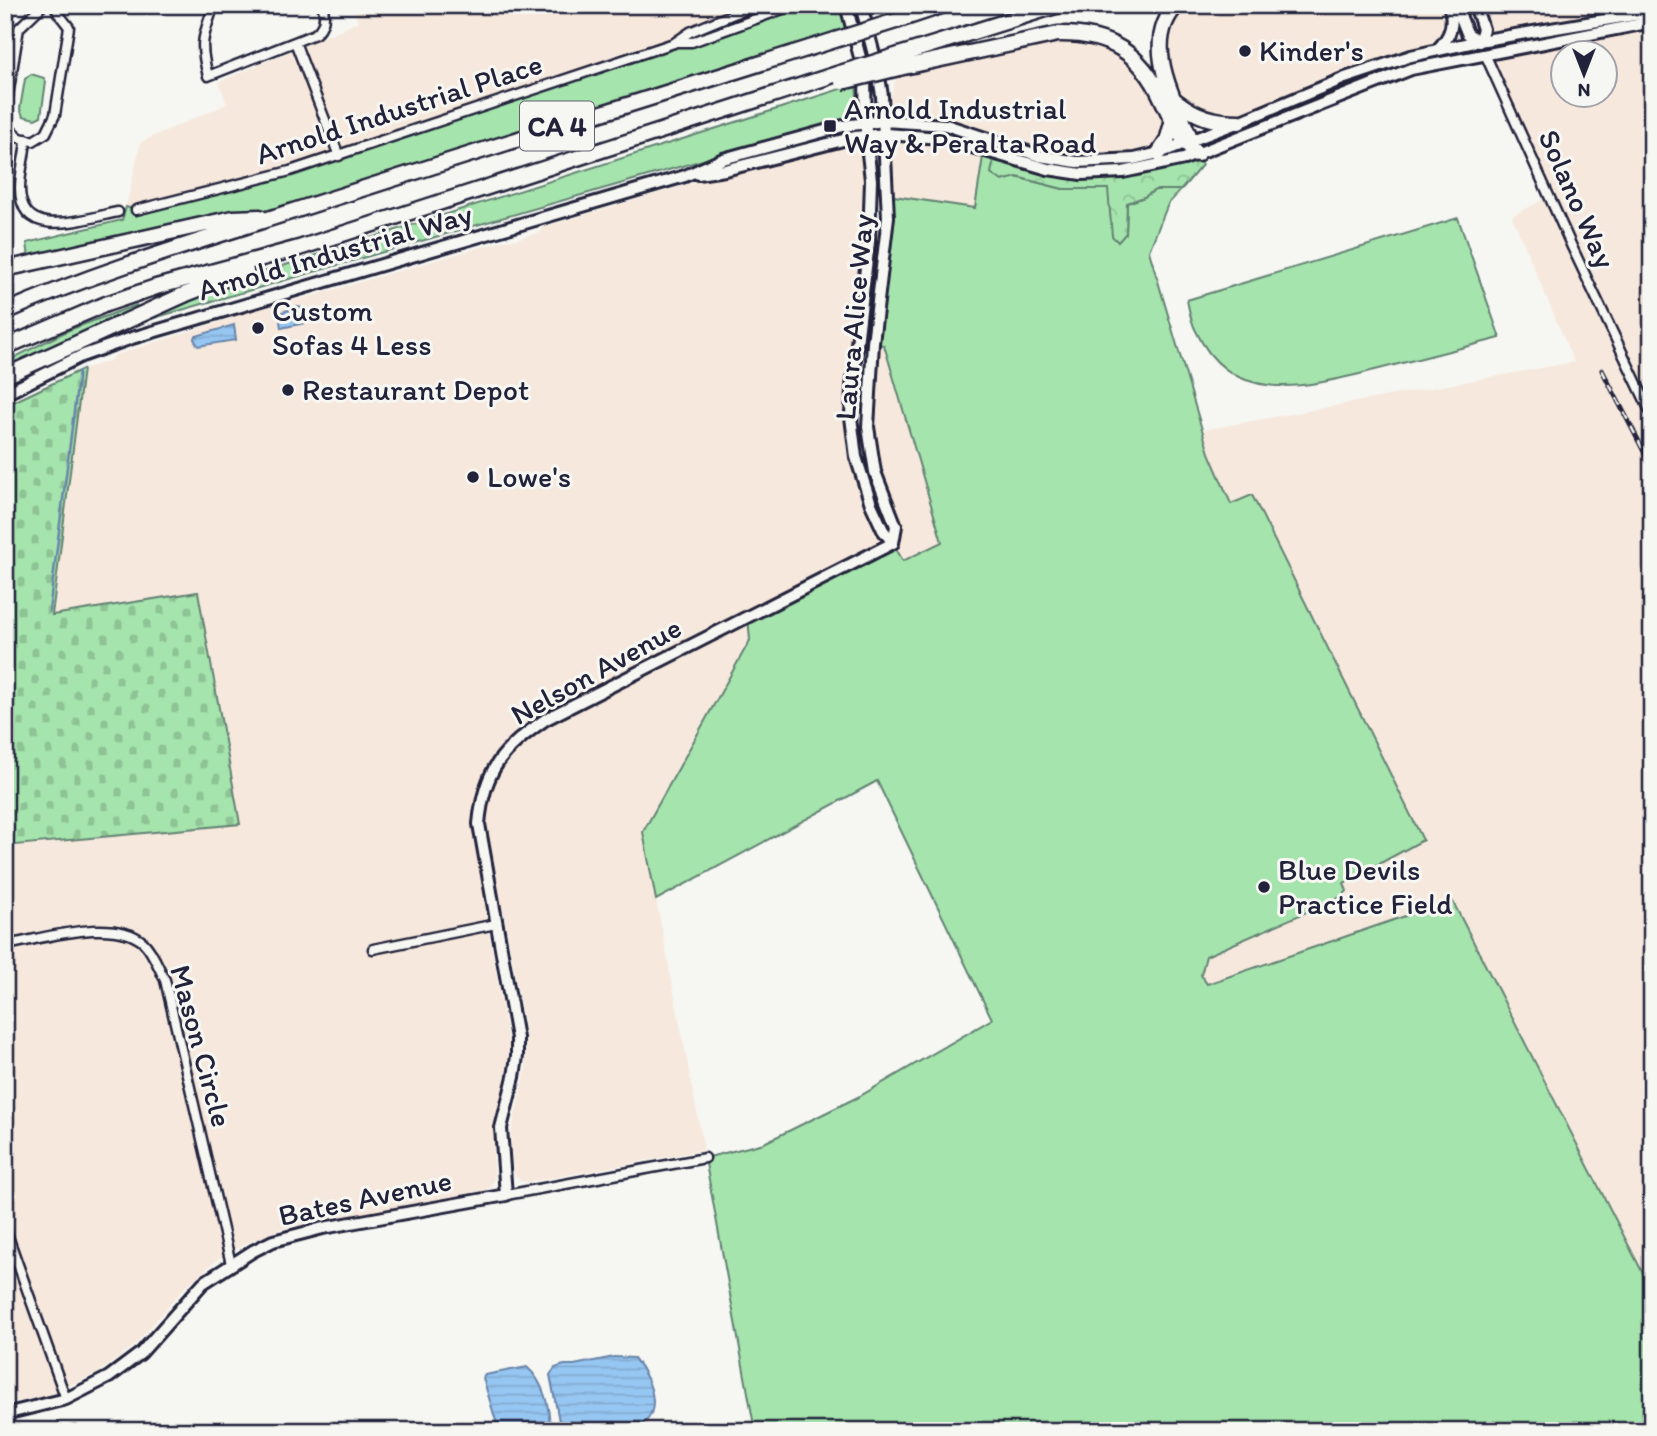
<svg xmlns="http://www.w3.org/2000/svg" width="1657" height="1436" font-family="Itim,sans-serif">
<style>
.built{fill:#f6e8dc;fill-rule:evenodd}
.green{fill:#a5e4ac;stroke:#648374;stroke-width:2}
.forest{fill:url(#forest-crowns);stroke:#648374;stroke-width:2}
.cemetery{fill:url(#cemetery-stones);stroke:#648374;stroke-width:2}
.water{fill:url(#water-rules);stroke:#6884a9;stroke-width:2}
.lines{fill:none;stroke-linecap:round;stroke-linejoin:round}
.stream{stroke:#6884a9;stroke-width:2.5}
.street-casing{stroke:#22223b;stroke-width:13}
.secondary-casing{stroke:#22223b;stroke-width:16}
.highway-casing{stroke:#22223b;stroke-width:19}
.street{stroke:#f6f6f2;stroke-width:8}
.secondary{stroke:#f6f6f2;stroke-width:10}
.highway{stroke:#f6f6f2;stroke-width:14}
.rail-casing{stroke:#22223b;stroke-width:5}
.rail{stroke:#f6f6f2;stroke-width:2.5;stroke-dasharray:8;stroke-linecap:butt}
.highway-bridge-casing{stroke:#22223b;stroke-width:19;stroke-linecap:butt}
.highway-bridge{stroke:#f6f6f2;stroke-width:14}
.poi-dot{fill:#22223b;stroke:#f6f6f2;stroke-width:2.5}
.labels{text-anchor:middle;stroke-width:6;stroke-linejoin:round;paint-order:stroke}
.shield{fill:#f6f6f2;stroke:#626272;stroke-width:2}
.shield-label{font-size:28px;font-weight:bold;fill:#22223b}
.poi-label{font-size:30px;fill:#22223b;stroke:#f6f6f2;text-anchor:start}
.street-label{font-size:30px;fill:#22223b;stroke:#f6f6f2}
</style>
<defs>
<pattern id="forest-crowns" width="20" height="18" patternUnits="userSpaceOnUse" patternTransform="scale(1.75)"><rect width="20" height="18" fill="#a5e4ac"/><path d="M2 6a3 3 0 1 1 6 0M12 15a3 3 0 1 1 6 0" fill="none" stroke="#8ec395"/></pattern>
<pattern id="cemetery-stones" width="16" height="16" patternUnits="userSpaceOnUse" patternTransform="scale(1.75)"><rect width="16" height="16" fill="#a5e4ac"/><path d="M2 7V4a2 2 0 0 1 4 0v3zM10 15v-3a2 2 0 0 1 4 0v3z" fill="#8ec395"/></pattern>
<pattern id="water-rules" width="6" height="5" patternUnits="userSpaceOnUse" patternTransform="scale(1.75)"><rect width="6" height="5" fill="#96c6f2"/><path d="M0 2.5h6" fill="none" stroke="#81aad0"/></pattern>
</defs>
<rect width="100%" height="100%" fill="#f6f6f2"/>
<filter id="ink" filterUnits="userSpaceOnUse"><feTurbulence type="fractalNoise" baseFrequency=".0143" numOctaves="2"/><feDisplacementMap in="SourceGraphic" scale="14" xChannelSelector="R" yChannelSelector="G"/><feConvolveMatrix kernelMatrix="1 2 1 2 8 2 1 2 1" color-interpolation-filters="sRGB"/></filter>
<g filter="url(#ink)">
<path class="built" d="M352,5h403l-81,38 -335,113 -203,54 -10,-3 15,-65 86,-38 -8,-22 139,-60z
M1177,5h272l3,11 -14,33 -199,73 -54,-14 -23,-44 11,-56z
M1475,5h177v7l-173,29z
M1652,22v1269l-200,-390 -245,83 -6,-9 5,-13v-6l135,-59 3,-14 -92,-388 -20,10 -23,-52 -6,-23 371,-68 -62,-146 27,-14 8,-9 -62,-139zM1562,52h42v42h-42z
M1079,33l61,31 32,59 -13,30 -82,9 -100,-27 -93,-14 15,-53z
M886,134l98,16 -9,58 -88,-13z
M845,145l15,6 6,23v52l-5,12 -2,28 7,16 -14,105 4,70 36,85 4,-16 -26,-79 3,-104 11,2 58,197 -39,20 -10,-19 -143,96 -107,192 61,319 -175,32 -8,-1 -6,-5 -4,-22v-20l15,-66v-33l-23,-127 -18,3 24,135 -4,34 -10,38 -2,39 2,19 -4,11 -6,3 -205,39 -33,14 -29,16 -12,10 -22,19 -49,57 -37,28 -52,23 -41,8v-558l235,-22 -188,-208 31,-247 27,-8 5,-6 114,-36 6,-4 70,-17 204,-59 4,1 28,-8 1,-4 5,-2 135,-40z"/>
<path class="green" d="M794,5h52l6,26 -573,185 -249,49 -3,-22 95,-23 4,-13 10,3 121,-29 367,-123 68,-16z
M881,5h37l-19,15z
M31,74l13,4 2,4 -5,34 -6,3 -12,-3 -3,-7 5,-30z
M856,84l2,25 -9,9 -709,204 114,-47z
M984,150l32,27 47,12h46l3,20 14,24 1,-30 17,-6 11,-7h26l-13,14 -19,47 60,202 22,51 21,-9 171,345 -79,43 3,8 -6,6 -135,59 -5,19 6,9 245,-84 200,391v140h-897l-50,-273 59,-15 96,-47 132,-77 -115,-238 -221,119 -13,-68 107,-192 -2,-23 145,-74 10,18 39,-19 -58,-197 -11,-2 14,-148 88,13z
M1458,218l42,120c-42,11 -83,21 -125,32 -65,16 -143,39 -179,-39 -5,-9 -7,-21 -9,-31z
M136,305l3,6 -134,69v-18l64,-32z"/>
<path class="forest" d="M995,154l53,15 75,3 74,-18 5,11 -21,25h-26l-11,7 -17,6 -1,30 -8,9 -6,-6 -4,-47h-45l-46,-12 -15,4 -11,-8z"/>
<path class="cemetery" d="M83,369l-31,246 146,-23 42,232 -235,22v-440z"/>
<path class="water" d="M298,307l4,1 3,15 -24,5 -2,-15z
M234,325l2,15 -38,6 -4,-7 2,-3z
M614,1357l20,1c19,23 34,64 -8,73 -18,4 -46,0 -65,0l-11,-56 5,-7 9,-3h10z
M527,1367c17,15 23,41 23,64h-51l-16,-53 2,-3z"/>
<g class="lines">
<path class="stream" d="M49,612l30,-241"/>
<defs>
<path id="street" d="M43,5l-24,23 -12,74v25l13,11 13,3 13,-8 9,-18 14,-88 -11,-14 -3,-8
M214,5c-11,32 -15,37 -6,71l107,-42c9,-7 11,-18 7,-29
M295,42l44,114
M677,42h15l102,-37
M1485,54l87,193 80,168
M26,139c-1,17 -6,33 -6,49 0,55 66,30 98,24
M136,210l154,-39 384,-128 16,-11 65,-27
M5,945c37,-6 108,-29 138,-3 10,9 16,27 22,38l66,284
M373,949l123,-25
M506,1195l199,-37
M5,1228l61,171"/>
<path id="secondary" d="M846,5l19,71 1,60 5,44 -2,62 -17,145 -1,30 5,40 15,47 12,26 10,13
M861,5l17,65 4,26 6,121 -15,126 -5,84 7,45 21,54 -3,17
M1456,5l11,28 12,9
M1475,5l8,24 -4,12
M1438,49c13,-13 17,-26 11,-44
M698,174l27,-4 130,-33 31,-3 55,4 107,31 33,5 42,-2 61,-13 227,-90 241,-47
M5,394l76,-38 51,-18 553,-162 38,-17 120,-33 41,-5 62,4 94,31 37,6 57,-3 25,-6 80,-31 106,-44 66,-22 68,-15 173,-29
M5,1414l61,-15 43,-22 32,-24 62,-70 50,-32 20,-10 50,-13 183,-33 -5,-67 13,-51 3,-21v-18l-38,-214c5,-55 23,-74 67,-105l347,-176"/>
<path id="highway" d="M1177,5c-37,38 -2,95 14,135
M899,20l45,-15
M899,55l160,-50
M899,68l159,-34c51,-1 83,19 104,65 10,21 17,39 35,55
M1176,101c21,16 38,21 63,21
M1159,153l8,-12 5,-18
M5,269l228,-51 27,-1
M5,312c100,-44 206,-74 310,-108 173,-56 347,-110 520,-164
M5,347l101,-43 50,-17 143,-39 541,-175
M5,376l181,-82 60,-23"/>
</defs>
<use href="#street" class="street-casing"/>
<use href="#secondary" class="secondary-casing"/>
<use href="#highway" class="highway-casing"/>
<use href="#street" class="street"/>
<use href="#secondary" class="secondary"/>
<use href="#highway" class="highway"/>
<defs>
<path id="rail" d="M1602,370l50,97"/>
</defs>
<use href="#rail" class="rail-casing"/>
<use href="#rail" class="rail"/>
<defs>
<path id="highway-bridge" d="M835,40l64,-20
M840,73l59,-18
M842,82l57,-14"/>
</defs>
<use href="#highway-bridge" class="highway-bridge-casing"/>
<use href="#highway-bridge" class="highway-bridge"/>
</g>
</g>
<g class="poi-dot">
<circle cx="1245" cy="51" r="7"/>
<rect x="823" y="119" width="14" height="14" rx="3.5"/>
<circle cx="258" cy="328" r="7"/>
<circle cx="288" cy="390" r="7"/>
<circle cx="473" cy="477" r="7"/>
<circle cx="1264" cy="887" r="7"/>
</g>
<g class="labels">
<rect class="shield" x="520" y="101.5" width="74" height="49" rx="5"/>
<g class="shield-label">
<text x="557" y="136">CA 4</text>
</g>
<g class="poi-label">
<text x="1259" y="61">Kinder's</text>
<text x="844" y="119">Arnold Industrial<tspan x="844" dy="34">Way &amp; Peralta Road</tspan></text>
<text x="272" y="321">Custom<tspan x="272" dy="34">Sofas 4 Less</tspan></text>
<text x="302" y="400">Restaurant Depot</text>
<text x="487" y="487">Lowe's</text>
<text x="1278" y="880">Blue Devils<tspan x="1278" dy="34">Practice Field</tspan></text>
</g>
<g class="street-label">
<text transform="translate(399 109) rotate(-18)" y="10">Arnold Industrial Place</text>
<text transform="translate(1577 199) rotate(66)" y="10">Solano Way</text>
<text transform="translate(335 252) rotate(-16)" y="10">Arnold Industrial Way</text>
<text transform="translate(854 317) rotate(-85)" y="10">Laura Alice Way</text>
<text transform="translate(596 671) rotate(-29)" y="10">Nelson Avenue</text>
<text transform="translate(201 1046) rotate(75)" y="10">Mason Circle</text>
<text transform="translate(365 1198) rotate(-12)" y="10">Bates Avenue</text>
</g>
</g>
<rect width="1657" height="1436" fill="none" stroke="#f6f6f2" stroke-width="28"/>
<rect x="14" y="14" width="1629" height="1408" fill="none" stroke="#22223b" stroke-width="2.5" filter="url(#ink)"/>
<g transform="translate(1584 74) rotate(180)"><circle r="33" fill="#f6f6f2" stroke="#a1a1a9" stroke-width="2"/>
<path d="M0-5L12 26L0 18L-12 26Z" fill="#22223b"/>
<text y="-10" font-size="19" font-weight="bold" text-anchor="middle" fill="#22223b">N</text>
</g>
</svg>
